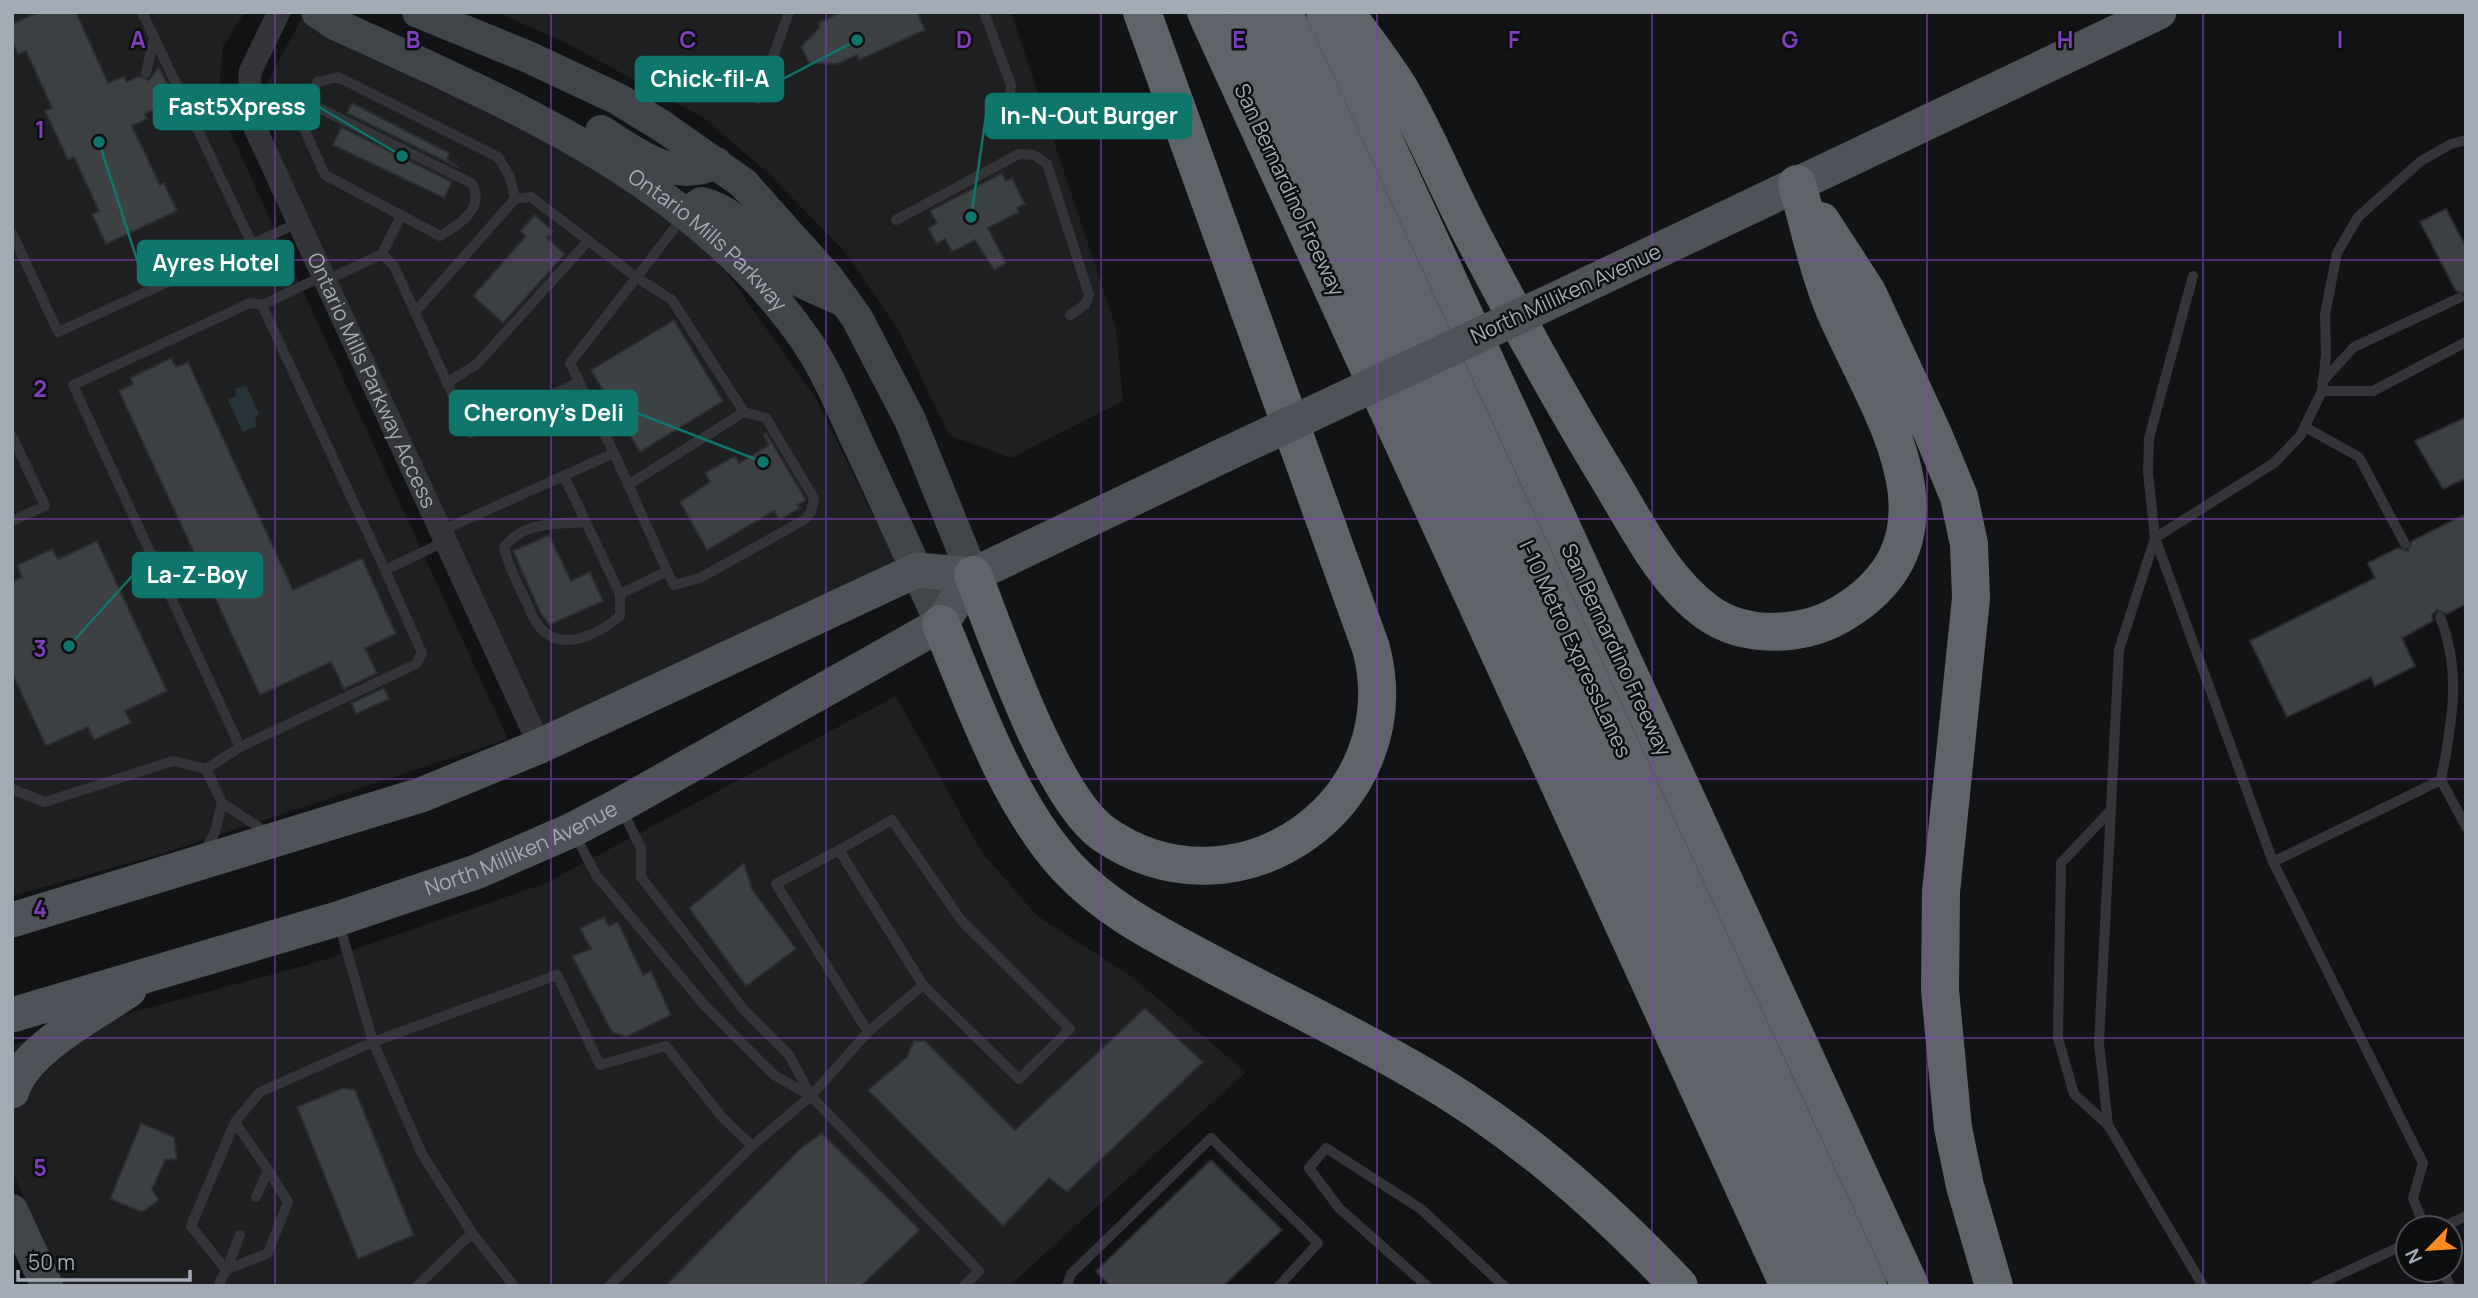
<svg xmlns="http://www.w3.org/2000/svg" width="2478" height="1298" font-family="Manrope,sans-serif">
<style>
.built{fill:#1e1f21}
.water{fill:#283439}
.building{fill:#3e4144;stroke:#2c2d30;stroke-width:2}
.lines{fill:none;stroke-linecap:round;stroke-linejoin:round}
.lane{stroke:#333539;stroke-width:10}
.street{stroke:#333539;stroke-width:23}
.secondary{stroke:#41454a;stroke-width:32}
.primary{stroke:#4f5359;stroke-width:35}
.highway{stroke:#5f646b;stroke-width:38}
.primary-bridge{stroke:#4f5359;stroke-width:35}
.grid{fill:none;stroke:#813fbe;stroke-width:2;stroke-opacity:0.55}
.labels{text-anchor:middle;stroke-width:5;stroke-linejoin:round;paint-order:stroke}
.street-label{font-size:21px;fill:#a3acb6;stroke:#0d0e0f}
.grid-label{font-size:23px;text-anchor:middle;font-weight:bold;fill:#813fbe;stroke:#0d0e0f;stroke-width:5;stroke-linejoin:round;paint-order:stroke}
.leader{fill:none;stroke:#0f766e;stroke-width:2.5}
.callout-dot{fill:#0f766e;stroke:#0d0e0f;stroke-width:2.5}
.callout{fill:#0f766e;stroke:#0f766e;stroke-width:2.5}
.callout-label{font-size:23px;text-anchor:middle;font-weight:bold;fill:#fff}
</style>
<rect width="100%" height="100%" fill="#121314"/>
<path class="built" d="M12,12h233l-22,34 -5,59 290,634 -347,115 -149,42z
M496,12h515l105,316 7,73 -112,57 -62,-23 -50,-104 -54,-79 -77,-79 -64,-55 -138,-75z
M301,19l275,136 131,90 108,152 82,166 -355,168 -263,-573 -14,-71z
M896,696l85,155 55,64 96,62 114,95 -237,214h-946l-51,-115v-126l309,-84 225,-78z"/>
<path class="water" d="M246,385l13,29 -4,3 2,9 -14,6 -15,-32 8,-4 -1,-7z"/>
<path class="building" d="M38,12h38l32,71 16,-7 3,6 12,-6 10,4 10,-13 16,33 -17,-1 -3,10 -10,5 2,5 -15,7 28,59 4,-2 13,28 -71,33 -14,-30 7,-3 -25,-54 -6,3 -23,-49 7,-3 -26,-57 -8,3 -6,-13v-17z
M841,12h76l8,18 -66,30 -2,-5 -20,9 -28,-1 -8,-16 19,-20 -2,-4z
M352,103l97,50 -2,6 12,9 -112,-55z
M341,127l111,55 -8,16 -111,-53z
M1002,173l4,8 6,-3 13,26 -8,4 2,4 -31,16 18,35 -12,7 -19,-30 -23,12 -7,-13 -8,5 -9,-16 9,-5 -7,-12z
M2446,209l20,38v47l-10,-3 -36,-69z
M535,215l18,16 -6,7 18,16 -62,69 -30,-27 53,-60 -6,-5z
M674,320l49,81 -83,51 -49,-82z
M171,358l5,9 12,-5 105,228 69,-32 34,76 -31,14 12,25 -33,16 -13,-27 -71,33 -141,-304 14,-7 -3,-6z
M2466,417v61l-23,11 -28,-48z
M766,433l40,67 -9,5 3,3 -21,12 -5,-9 -67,39 -27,-48 30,-20 -5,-9 30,-17 4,7 30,-18 -6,-11z
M2466,514v90l-19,10 -10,-4 -5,5 1,6 -31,17 13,28 -40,20 -4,-9 -84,40 -37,-76 125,-63 -7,-15 30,-15 10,3 4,-10z
M549,535l22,46 19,-9 13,29 -54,24 -9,-13 -27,-61z
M97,541l70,150 -42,20 6,12 -37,17 -6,-13 -42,19 -34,-73v-91l10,-5 -5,-12 35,-16 6,10z
M384,688l5,11 -33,15 -5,-11z
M744,863l8,26 44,60 -50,37 -57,-78z
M604,917l5,9 9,-4 25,53 8,-4 20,44 -45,22 -14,-5 -40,-76 19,-7 -11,-21z
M1145,1008l58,54 -136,130 -18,-14 -46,48 -135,-136 39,-33 7,-16h11l90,89z
M343,1088l12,2 59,145 -56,24 -61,-152z
M141,1123l33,14 3,22 -12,1 -13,30 7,10 -17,12 -32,-13z
M822,1133l98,97 -59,56h-196l136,-138z
M1211,1160l71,70 -59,56h-113l-14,-15z"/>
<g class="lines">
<path class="lane" d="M142,12l110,232
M984,12l27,73 -3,21 -18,11
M146,73l8,-35
M758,99l31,-87
M309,103l162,80c16,24 -12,42 -31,53l-115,-61 -24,-53 16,-40 21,-5 160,80 12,20 5,22
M162,106l31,14
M896,220l123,-66 15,1 13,9 42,131 -4,10 -15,10
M12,233l46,99 240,-109
M382,254l19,-38
M2193,276l-44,162 -1,35 7,65 118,324
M325,281l57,-27 12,12 76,167 109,-51
M262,305l123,265
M415,312l100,-113 16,-2 105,80 36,23 72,112 -116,73
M2322,382l32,-35 105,-49
M447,383l30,-19 111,-123
M2322,391h51l93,-49
M2305,427l54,30 46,87
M12,436l33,70 -33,15
M564,476l56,118 47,-23 -53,-118
M586,522c-31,2 -61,-1 -82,25 4,18 12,33 20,50 5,9 8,21 15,29 21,28 60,8 81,-10v-22
M441,531l173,-78 -44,-90 114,-147
M667,571l7,14 26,-7 104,-58 7,-8 3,-14 -48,-80 -22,-6
M2440,617c22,54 12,107 1,163
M240,747l-167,-362 177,-82 12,2 61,-29
M12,789l33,13 128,-41 33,8
M268,833l-46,-30 -16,-34 34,-22 176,-83 6,-11 -37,-83 61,-29
M574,833l22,42 109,131 69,69 37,21 -22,-41 -45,-45 -103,-133v-29l-19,-38
M839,850l-63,34 92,148
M204,852l11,-20 7,-29
M339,924l34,118 184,-67 43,90 66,-19 56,71 30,29 -143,140
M811,1096l168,175 -15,15
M235,1122l33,48 -12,27
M2108,1125l-34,-31 -16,-56 3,-175 50,-53
M752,1146l59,-50 57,-64 55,-47 -84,-135 53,-30 69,100 109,109 -51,50 -96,-94
M2425,1228l-12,-30 10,-35 -150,-301 168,-82 25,47
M2440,1228l26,-12
M472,1233l42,53
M226,1270l42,-17 20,-51 -20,-32
M226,1270l14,-35
M2443,1270l7,16
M218,1286l8,-16 -35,-44 44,-104 25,-30 113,-50 49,112 50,79 -55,53
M1067,1286l4,-12 140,-136 107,105 -39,43
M1427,1286l-88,-78 -30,-40 17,-20 95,61 83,77
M2203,1286l-95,-161 -9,-82 20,-393 36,-112 119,-75 26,-27 22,-45 4,-37 -1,-39 12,-62 21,-36 63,-56 30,-17 15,-4
M2315,1286l93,-43"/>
<path class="street" id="s1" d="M279,12l-29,60 -1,43 291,631"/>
<g class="secondary">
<path id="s2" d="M317,12l18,12c172,79 361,155 472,318 20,30 35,66 50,99 29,61 56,122 84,183"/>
<path d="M418,12l108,44 92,43 44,27 81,57 85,95 29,40 53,102 63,155"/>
<path d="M601,131c35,22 73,53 115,32"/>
<path d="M686,214l15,-11c42,9 56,49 88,72 15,10 34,16 50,24"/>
<path d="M12,1210l35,76"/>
</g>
<g class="primary">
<path d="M1569,293l590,-281"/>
<path d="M12,920l409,-125 119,-49 377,-176 56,5"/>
<path id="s3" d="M12,1015l325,-96 139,-47 96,-42 48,-25 321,-181 32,-49 251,-120"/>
<path d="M12,1091c12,-42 83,-77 117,-101"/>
</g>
<path class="highway" d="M1206,12l583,1274
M1247,12l583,1274
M1283,12l585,1274
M1325,12l585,1274
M1345,12c18,25 38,50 54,76 29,49 50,104 77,154 42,80 86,160 133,237 28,46 54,101 98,133 39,28 99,25 139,-1 123,-78 31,-203 -11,-300 -17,-40 -26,-86 -38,-127
M1821,221l46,71 66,142 26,63 10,47 2,54 -30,294 -1,98 13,138 12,58 29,100
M973,575c25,63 78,222 131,259 133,92 308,-30 267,-186l-229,-636
M941,624c33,80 67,178 126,243 41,44 93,69 145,97 66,35 135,68 201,106 101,57 186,132 266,216"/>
<path class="primary-bridge" d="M1224,455l345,-162"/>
</g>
<path class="grid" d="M275,12v1274M551,12v1274M826,12v1274M1101,12v1274M1377,12v1274M1652,12v1274M1927,12v1274M2203,12v1274M12,260h2454M12,519h2454M12,779h2454M12,1038h2454"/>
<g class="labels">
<g class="street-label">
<text transform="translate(1289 190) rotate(65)" y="7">San Bernardino Freeway</text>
<text dy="7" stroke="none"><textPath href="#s2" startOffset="455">Ontario Mills Parkway</textPath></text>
<text transform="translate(1566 294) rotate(-25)" y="7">North Milliken Avenue</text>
<text dy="7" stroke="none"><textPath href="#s1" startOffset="402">Ontario Mills Parkway Access</textPath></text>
<text transform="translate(1575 649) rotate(65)" y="7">I-10 Metro ExpressLanes</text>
<text transform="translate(1616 650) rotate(65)" y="7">San Bernardino Freeway</text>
<text dy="7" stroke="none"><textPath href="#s3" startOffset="536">North Milliken Avenue</textPath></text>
</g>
</g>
<g class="grid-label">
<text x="138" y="48">A</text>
<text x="413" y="48">B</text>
<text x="688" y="48">C</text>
<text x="964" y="48">D</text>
<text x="1239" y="48">E</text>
<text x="1514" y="48">F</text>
<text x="1790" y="48">G</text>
<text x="2065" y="48">H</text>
<text x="2340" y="48">I</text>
<text x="40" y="138">1</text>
<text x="40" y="397">2</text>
<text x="40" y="657">3</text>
<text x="40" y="917">4</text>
<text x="40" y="1176">5</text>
</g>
<path class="leader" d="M857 40L783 79M402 156L319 107M971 217L986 116M99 142L138 263M763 462L637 413M69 646L133 575"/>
<g class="callout-dot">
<circle cx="857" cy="40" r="7"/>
<circle cx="402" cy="156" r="7"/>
<circle cx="971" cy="217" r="7"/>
<circle cx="99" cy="142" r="7"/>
<circle cx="763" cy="462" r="7"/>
<circle cx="69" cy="646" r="7"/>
</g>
<g class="callout">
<rect x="636" y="57" width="147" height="44" rx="7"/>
<rect x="154" y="85" width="165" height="44" rx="7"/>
<rect x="986" y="94" width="205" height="44" rx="7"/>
<rect x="138" y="241" width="155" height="44" rx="7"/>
<rect x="450" y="391" width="187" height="44" rx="7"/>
<rect x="133" y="553" width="129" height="44" rx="7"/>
</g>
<g class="callout-label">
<text x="710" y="87">Chick-fil-A</text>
<text x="237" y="115">Fast5Xpress</text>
<text x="1089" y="124">In-N-Out Burger</text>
<text x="216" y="271">Ayres Hotel</text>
<text x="544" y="421">Cherony's Deli</text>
<text x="197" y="583">La-Z-Boy</text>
</g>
<rect width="2478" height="1298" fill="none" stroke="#a3acb6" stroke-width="28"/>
<g transform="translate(2429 1249) rotate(245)"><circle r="33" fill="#0d0e0f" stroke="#494d52" stroke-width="2"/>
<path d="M0-5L12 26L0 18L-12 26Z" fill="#fe8b21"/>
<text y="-10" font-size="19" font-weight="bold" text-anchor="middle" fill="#a3acb6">N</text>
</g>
<path d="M18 1270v10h172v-10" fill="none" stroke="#a3acb6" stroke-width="3.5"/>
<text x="28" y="1270" font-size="21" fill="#a3acb6" stroke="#0d0e0f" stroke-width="5" paint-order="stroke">50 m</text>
</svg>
